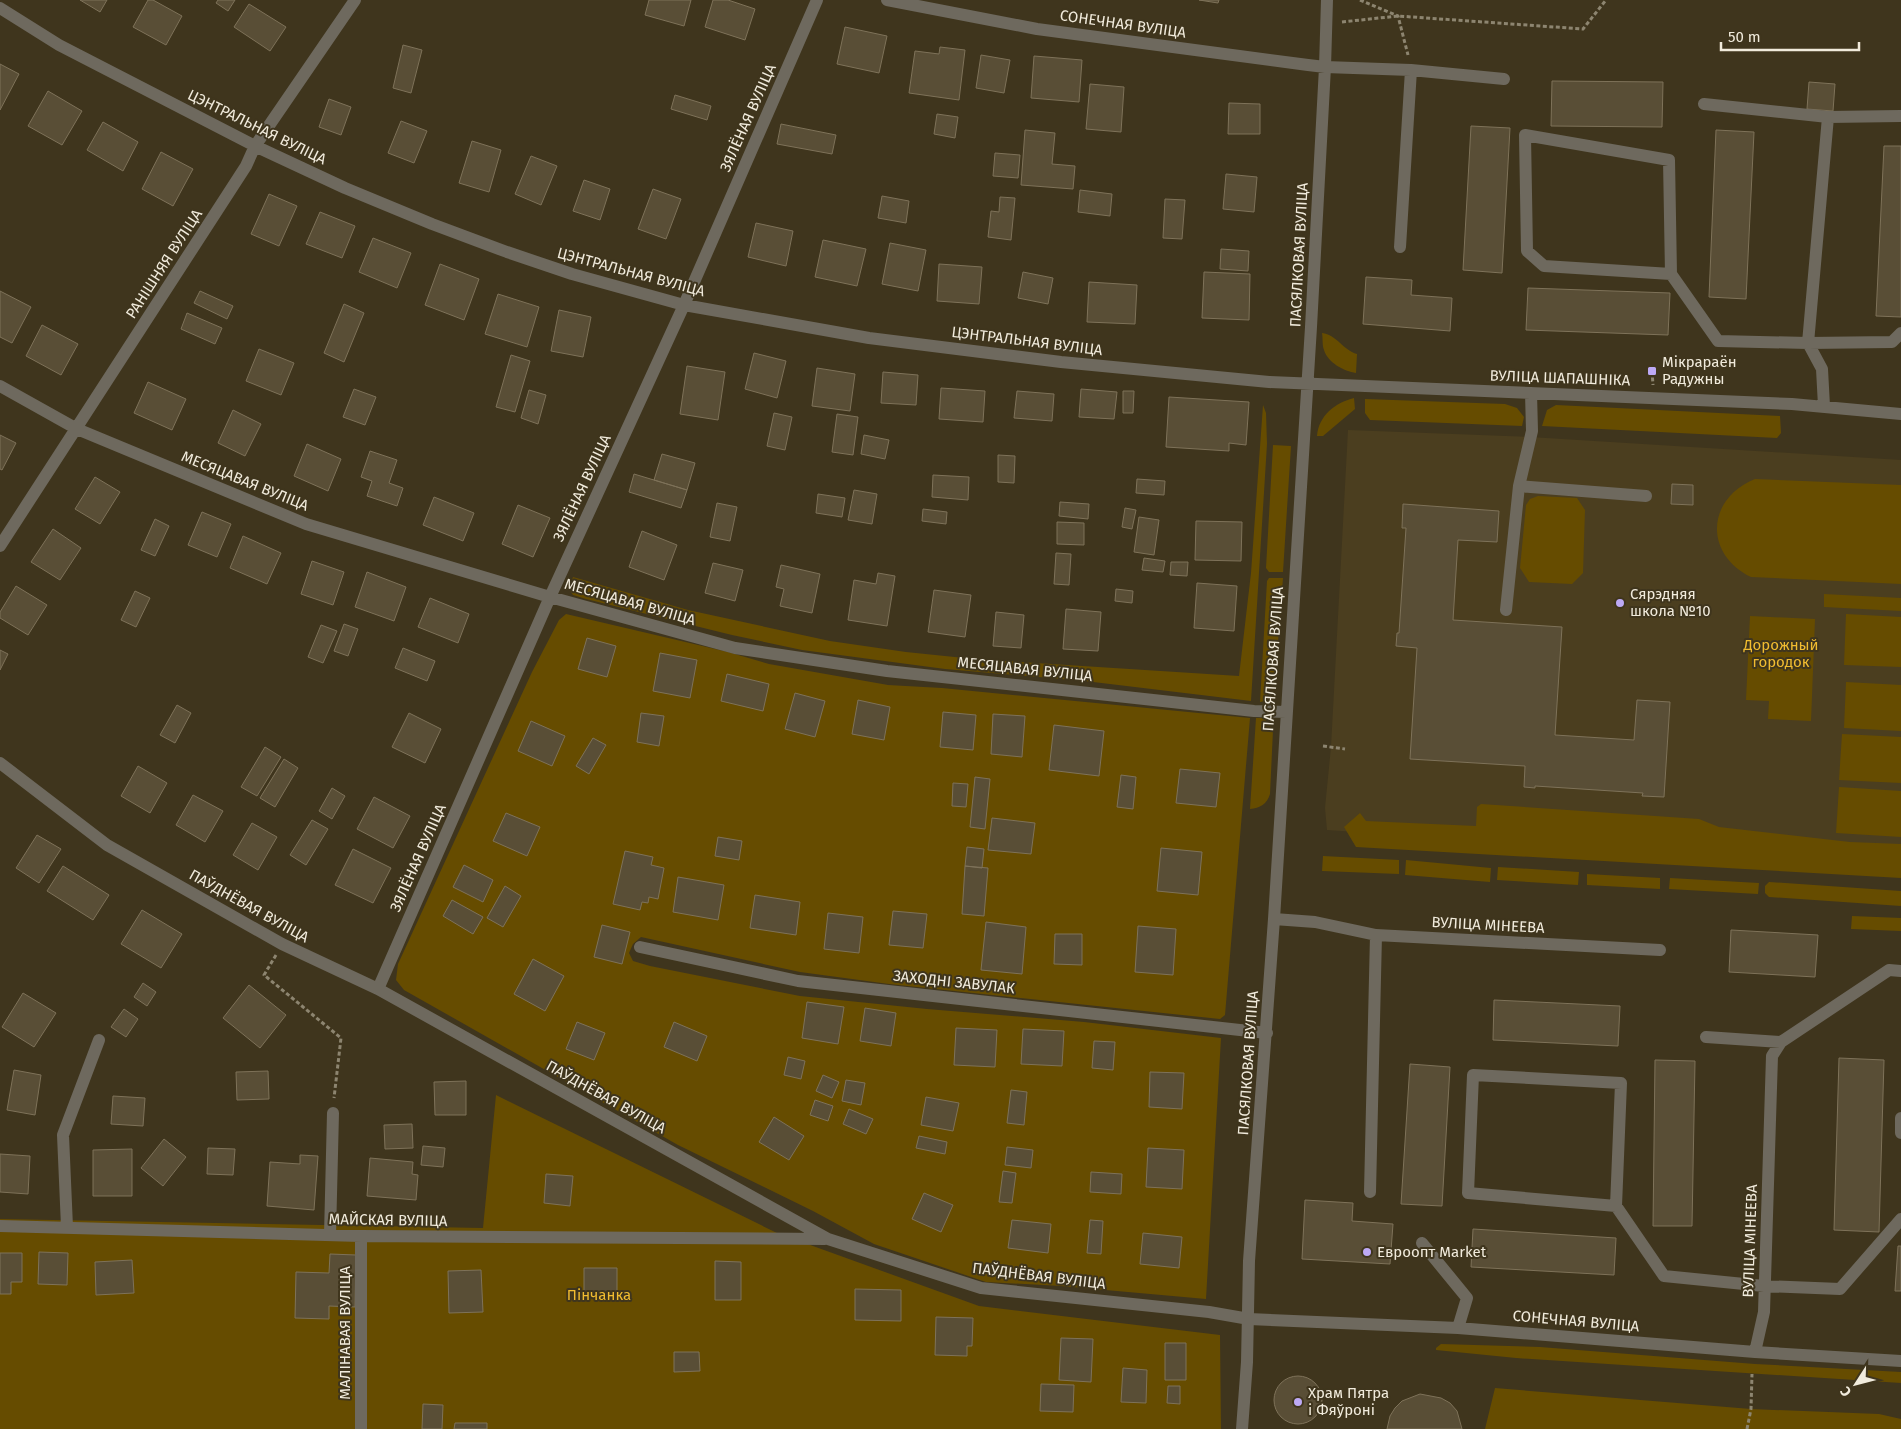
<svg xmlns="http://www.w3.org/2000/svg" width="1901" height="1429" font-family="'Fira Sans',sans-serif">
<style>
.built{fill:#4b3e1f}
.green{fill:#664c00}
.building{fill:#594e36;stroke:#7e7259}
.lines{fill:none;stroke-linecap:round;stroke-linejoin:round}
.path{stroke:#8d8570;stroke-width:3;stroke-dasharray:4 2.5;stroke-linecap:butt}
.minor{stroke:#6e695e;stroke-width:12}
.poi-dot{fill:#bda9f5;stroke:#3f351d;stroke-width:2}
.labels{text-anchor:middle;stroke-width:4;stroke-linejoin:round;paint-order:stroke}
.street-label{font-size:15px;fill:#f1ebdc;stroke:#3f351d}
.poi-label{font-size:15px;fill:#f1ebdc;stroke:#3f351d;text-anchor:start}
.park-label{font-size:15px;fill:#f1bc30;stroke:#3f351d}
</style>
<rect width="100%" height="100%" fill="#3f351d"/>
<path class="built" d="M1348,430l182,7 371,23v409l-574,-39 -2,-22 6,-61z"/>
<path class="green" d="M1322,333c15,2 21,17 35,21l-1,19c-12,-2 -28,-10 -32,-23 -2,-5 -1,-12 -2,-17z
M1354,398l1,11 -32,27h-6c2,-21 18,-33 37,-38z
M1365,399l140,5 12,4 7,9 -2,9 -152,-6 -5,-7z
M1263,405l3,8 1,31 -16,257 -166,-20 -140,-12 -143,-19 -70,-15 -146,-36 -13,-4 -4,-6 4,-12 115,33 142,31 76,11 68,7 265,17 12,-103z
M1556,405l224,11 1,17 -4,5 -235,-12 5,-16z
M1273,445l18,1 -8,126h-14l-3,-4z
M1755,479l146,6v99l-150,-7c-47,-23 -45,-78 4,-98z
M1538,496l39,2 8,12 -2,63 -11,11 -43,-2 -9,-14 6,-63 4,-6z
M1269,578h14l-9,115c-3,6 -8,8 -14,9l7,-121z
M1824,594l77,4v13l-77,-4z
M566,614l162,38 41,12 119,21 54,3 308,30 -25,297 -5,4 -331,-35 -89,-12 -159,-35 -8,7 -4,9 4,8 17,5 150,30 127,13 157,13 137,16 -15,261 -145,-13 -75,-4 -112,-38 -61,-33 -135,-66 -274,-155 -8,-10 2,-16 134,-292 27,-52z
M1846,614l55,3v50l-57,-2z
M1750,616l65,3 -4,102 -43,-2 1,-18 -23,-1z
M1846,682l55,3v46l-57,-3z
M1256,718h8l9,12 -3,64c-3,10 -10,14 -20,15z
M1842,734l59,3v46l-62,-3z
M1839,787l62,4v46l-65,-4z
M1481,804l218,15 20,8 131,15 51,2v34l-545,-31 -12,-20 16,-14 6,8 110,5 1,-19z
M1323,856l76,4v14l-77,-3z
M1406,860l85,8 -1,14 -85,-7z
M1498,867l81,5 -1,13 -81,-5z
M1587,874l73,4v11l-73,-4z
M1670,878l89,5 -1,11 -89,-5z
M1769,882l132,9v15l-132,-9 -4,-4v-7z
M1852,916l49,2v13l-50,-2z
M496,1095l281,138 202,73 241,29 1,94h-1221v-210l483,9z
M1441,1344l99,3 215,17 146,8v11l-385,-25 -80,-8v-2z
M1495,1388l256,21 128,5 22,5v10h-416z"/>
<path class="building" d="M80,0h27l-7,12z
M148,0h5l29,16 -16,29 -33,-18z
M218,0h17l-7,11 -12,-8z
M649,0h42l-7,26 -39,-11z
M713,0h15l27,9 -10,31 -40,-13z
M1199,0h20l-1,3z
M249,4l37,23 -16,24 -36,-24z
M845,27l42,9 -8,37 -42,-9z
M403,45l19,5 -11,43 -18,-5z
M940,47l25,3 -6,50 -50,-7 6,-42 24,3z
M981,55l29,5 -6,33 -28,-5z
M1034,56l48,4 -3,42 -48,-4z
M0,64l19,10 -19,36z
M1552,81l111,1 -1,45 -111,-1z
M1809,82l26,2 -2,27 -26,-2z
M1090,84l34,3 -3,45 -35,-3z
M48,91l34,20 -20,34 -34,-19z
M675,95l36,11 -4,14 -36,-11z
M329,99l22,8 -10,28 -22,-8z
M1229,103l31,1v30h-32z
M937,114l21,3 -3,21 -21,-4z
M401,121l26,10 -13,32 -26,-10z
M103,122l35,20 -15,29 -36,-21z
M781,124l55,11 -4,19 -55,-10z
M1471,126l39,2 -8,145 -39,-3z
M1025,130l30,3 -3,31 23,2 -2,23 -52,-4z
M1716,130l38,2 -8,167 -37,-2z
M472,141l29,9 -12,42 -30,-9z
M1884,146h17v171l-25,-1z
M161,152l32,17 -20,37 -31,-17z
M995,153l25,2 -2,23 -25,-2z
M531,156l26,10 -16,39 -26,-11z
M1226,174l31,3 -3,35 -31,-3z
M584,180l26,9 -10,31 -27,-9z
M653,189l28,10 -15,40 -28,-10z
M1080,190l32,4 -2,22 -32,-4z
M269,194l28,12 -18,40 -28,-12z
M882,196l27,5 -3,22 -28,-5z
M1000,197l15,1 -4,42 -23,-3 3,-26 8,1z
M1165,199l20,1 -3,39 -19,-1z
M320,212l35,14 -13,32 -36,-14z
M756,223l37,8 -7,35 -38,-9z
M373,238l38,15 -14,35 -38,-16z
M823,240l43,9 -9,37 -42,-9z
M890,243l36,7 -8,41 -36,-7z
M1221,249l28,2 -1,20 -28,-2z
M440,264l39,15 -15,41 -39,-15z
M939,264l43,3 -3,37 -42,-3z
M1023,272l30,6 -5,26 -30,-6z
M1204,272l46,2 -1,46 -47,-2z
M1366,277l46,3 -1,15 41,3 -2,33 -87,-7z
M1089,282l48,3 -2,39 -48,-2z
M1528,288l142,5 -2,42 -142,-5z
M0,291l31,16 -19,36 -12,-6z
M200,291l33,15 -6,13 -33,-16z
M498,294l41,13 -12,40 -42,-13z
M344,304l20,9 -20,49 -20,-9z
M559,310l32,7 -8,40 -32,-6z
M187,313l35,15 -7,16 -34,-15z
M42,325l36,19 -17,31 -35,-19z
M259,349l35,14 -13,32 -35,-14z
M754,353l32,8 -9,37 -32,-9z
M511,355l19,6 -15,51 -19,-5z
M687,366l38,6 -7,48 -38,-6z
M817,368l38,6 -5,37 -38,-5z
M883,372l35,3 -2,30 -35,-2z
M148,382l38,17 -14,31 -38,-17z
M941,388l44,3 -2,31 -44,-3z
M354,389l22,8 -11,28 -22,-8z
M1081,389l36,3 -3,27 -35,-2z
M529,390l17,5 -8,29 -17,-6z
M1017,391l37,3 -2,27 -38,-3z
M1123,391h11l-1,22h-10z
M1169,397l80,5 -3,43 -17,-2v8l-63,-4z
M233,410l28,14 -16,32 -27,-13z
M774,413l18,4 -7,33 -18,-4z
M837,414l21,3 -5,38 -21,-3z
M0,435l16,8 -14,27 -2,-1z
M864,435l25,5 -4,19 -24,-5z
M307,444l34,15 -13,32 -34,-15z
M370,451l27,9 -8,23 14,5 -6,18 -30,-10 5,-15 -11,-4z
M662,454l33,9 -8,27 -33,-10z
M998,455l17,1 -1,27 -16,-1z
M634,474l53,16 -6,18 -52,-16z
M933,475l36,2 -1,23 -36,-3z
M95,477l25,15 -20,32 -25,-15z
M1137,479l28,2 -1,14 -28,-2z
M1672,484l21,1v20l-22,-1z
M854,490l23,4 -5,30 -24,-4z
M818,494l27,4 -3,19 -26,-4z
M434,497l40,16 -11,28 -40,-16z
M1060,502l29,2 -1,15 -29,-3z
M717,503l20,4 -7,34 -20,-4z
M1403,504l96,7 -2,31 -39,-2 -5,80 109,7 -7,108 79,5 3,-40 33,2 -6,95 -22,-1 1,-3 -108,-7v2l-11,-1 1,-21 -115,-7 7,-111 -21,-2 1,-13h2l7,-105h-4z
M518,505l32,13 -17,39 -31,-13z
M1125,508l11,2 -4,19 -10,-2z
M923,509l24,3 -1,12 -24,-3z
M202,512l29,12 -14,33 -29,-12z
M1139,517l20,3 -5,35 -20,-3z
M155,519l14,7 -14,30 -14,-6z
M1196,521l46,1 -1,39 -46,-1z
M1057,522l27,1v22l-27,-1z
M53,529l28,19 -21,32 -29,-18z
M642,531l35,14 -13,35 -35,-13z
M243,536l38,17 -14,31 -37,-16z
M1056,553l15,1 -2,31 -15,-1z
M1144,558l21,3 -2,11 -21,-2z
M312,561l32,11 -11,33 -32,-11z
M1171,562h17l-1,14 -17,-1z
M713,563l30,7 -8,31 -30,-8z
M781,565l39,9 -8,39 -32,-7 4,-17 -8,-2z
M367,572l39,15 -12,34 -39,-14z
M878,573l17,3 -8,50 -39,-6 6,-40 22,4z
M1197,583l40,3 -3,45 -40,-3z
M16,586l31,19 -19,30 -28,-17v-6z
M1116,589l17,2 -1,12 -17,-2z
M934,590l37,5 -6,42 -37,-5z
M135,591l15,7 -14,29 -15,-7z
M430,598l39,16 -11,29 -40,-16z
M1066,609l35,3 -3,39 -35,-2z
M996,612l28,3 -3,33 -28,-2z
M344,624l14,5 -10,27 -14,-5z
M321,625l16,6 -14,32 -15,-6z
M587,638l29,8 -9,31 -29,-8z
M403,648l32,13 -8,20 -32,-13z
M0,650l8,4 -8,16z
M660,653l37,7 -7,38 -37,-7z
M727,674l42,10 -6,27 -42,-10z
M795,693l30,8 -10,36 -30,-8z
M858,700l32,7 -6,33 -32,-6z
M177,705l14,8 -16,30 -15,-8z
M943,712l33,3 -3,35 -33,-3z
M409,713l32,16 -16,34 -33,-16z
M641,713l23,3 -5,30 -22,-4z
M993,714l32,2 -3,41 -31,-3z
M531,721l34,15 -13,30 -34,-15z
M1054,725l50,6 -5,45 -50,-6z
M593,738l13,7 -17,29 -13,-8z
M265,747l16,10 -24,39 -16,-9z
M284,759l14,9 -23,39 -15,-9z
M138,766l29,17 -17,30 -29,-17z
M1180,769l40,4 -4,34 -40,-4z
M1121,775l15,2 -3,32 -16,-2z
M975,777l15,2 -5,50 -15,-2z
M953,783l15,1 -2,23 -14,-1z
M332,788l13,8 -13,23 -13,-8z
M193,795l30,16 -18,31 -29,-17z
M374,797l36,19 -17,32 -36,-19z
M506,813l34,14 -13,29 -34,-15z
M992,818l43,5 -4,31 -43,-4z
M312,820l16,9 -22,36 -16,-10z
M252,823l25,14 -19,33 -25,-15z
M37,835l24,14 -22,34 -23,-15z
M718,837l24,4 -3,19 -24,-4z
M967,847l17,2 -2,19 -17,-2z
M1161,848l41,4 -4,43 -41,-4z
M353,849l38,19 -18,35 -38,-18z
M625,851l28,6 -2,8 13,3 -6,31 -9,-2 -1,6 -6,-1 -2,8 -27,-6z
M464,865l29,15 -10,22 -30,-15z
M63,866l46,29 -16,25 -46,-29z
M965,866l23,2 -4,48 -22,-2z
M678,877l46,8 -6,35 -45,-8z
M505,886l16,10 -18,31 -16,-9z
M755,895l45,7 -4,33 -46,-7z
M452,900l31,17 -10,17 -30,-18z
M142,910l40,24 -21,34 -40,-24z
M893,911l34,3 -4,34 -34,-3z
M828,913l35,4 -4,36 -35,-4z
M986,922l40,5 -4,47 -41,-4z
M602,925l28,7 -8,32 -28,-7z
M1138,926l38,3 -3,46 -38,-3z
M1731,930l87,5 -3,42 -86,-5z
M1055,934h27v31l-28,-1z
M533,959l31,17 -19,35 -31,-17z
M143,983l13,9 -9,14 -13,-9z
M249,985l37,30 -26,33 -37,-30z
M23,993l33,20 -22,34 -32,-20z
M1494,1000l126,6 -2,40 -125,-6z
M807,1002l37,5 -6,37 -36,-6z
M865,1008l31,5 -5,33 -31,-5z
M124,1009l14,10 -12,18 -15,-10z
M577,1022l28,11 -11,27 -28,-11z
M674,1022l33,14 -10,25 -33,-14z
M956,1028l41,2 -2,37 -41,-2z
M1023,1029l41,2 -2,35 -41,-2z
M1094,1041l21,1 -2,28 -21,-2z
M788,1057l17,4 -4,18 -17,-4z
M1839,1058l45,2 -5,172 -45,-2z
M1655,1060l40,1 -3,165h-39z
M1410,1064l40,3 -8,139 -41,-2z
M14,1070l27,5 -6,40 -28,-5z
M268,1071l1,28 -32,1 -1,-28z
M1150,1072l34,1 -2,36 -33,-2z
M823,1075l16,7 -7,16 -16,-7z
M846,1080l19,3 -4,22 -19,-4z
M466,1081v34h-31l-1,-33z
M1011,1090l16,2 -3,33 -17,-2z
M113,1096l32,2 -2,28 -32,-2z
M926,1097l33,6 -6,28 -32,-6z
M815,1100l18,6 -5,15 -18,-6z
M849,1109l24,10 -7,15 -23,-10z
M774,1117l30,19 -15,24 -30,-18z
M412,1124l1,24 -28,1 -1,-24z
M919,1136l28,6 -2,12 -29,-6z
M164,1139l22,18 -23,29 -22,-18z
M423,1146l22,2 -2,19 -22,-2z
M1007,1147l26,3 -2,18 -26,-3z
M208,1148l27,1 -2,26 -26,-1z
M1148,1148l36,2 -2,39 -36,-2z
M132,1149v47h-39v-46z
M0,1154l30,2 -2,38 -28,-2z
M300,1155l18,1 -4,54 -47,-4 3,-44 30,2z
M370,1158l43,4 -1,12 6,1 -2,25 -49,-4z
M1003,1171l13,2 -4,30 -13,-1z
M1091,1172l31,2 -1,20 -31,-2z
M546,1174l27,2 -3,30 -26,-3z
M924,1193l29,12 -12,27 -29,-13z
M1305,1200l48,3 -1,18 41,3 -3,40 -88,-5z
M1012,1220l39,4 -3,29 -40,-5z
M1090,1220l13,1 -2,33 -14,-1z
M1473,1229l143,9 -2,37 -143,-8z
M1143,1233l39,4 -3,31 -39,-4z
M1898,1246h3v45h-6z
M39,1252l29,1 -1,32 -29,-1z
M0,1253h22v29h-11v12h-11z
M330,1254l26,1 -1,52 -26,-1v13l-34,-1 1,-46 33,1z
M132,1260l2,33 -38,2 -1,-33z
M715,1261l26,1v38h-26z
M584,1268h33v25h-33z
M481,1270l2,42 -34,1 -1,-42z
M855,1289l46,1v31l-46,-1z
M936,1317l37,1 -1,28h-5v10l-32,-1z
M1061,1338l32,1 -2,43 -32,-2z
M1165,1343h21v37h-21z
M674,1352h25l1,19 -26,1z
M1123,1368l24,2 -1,33 -25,-1z
M1274 1400a24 24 0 1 1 48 0a24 24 0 1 1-48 0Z
M1041,1384l33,1 -1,27 -33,-1z
M1168,1386h12v18l-13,-1z
M1420,1394l21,4 9,5 7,8 5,18h-75l3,-13 5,-8 7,-7z
M423,1404l20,1 -1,24h-20z
M455,1423h32v6h-33z"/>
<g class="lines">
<path class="path" d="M1360,0l38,16 10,39
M1342,22l56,-6 185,13 23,-29
M1652,371l1,14
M1323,746l22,3
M276,955l-12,20 77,63 -7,60
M1747,1429l4,-20 1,-35"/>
<path class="minor" d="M887,0l150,29 271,36 17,2 86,3 93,9
M0,8l59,37 196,101 90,42 87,36 75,28 65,22 112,31 185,33 192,24 208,20 523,22 109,10
M1704,104l124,13 73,-1
M1400,247l11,-177
M1671,274l-127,-8 -17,-15 -2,-116 144,25 2,114 47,67 90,2 84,-1 9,-9
M0,386l77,43 229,95 244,73 185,51 152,23 367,40 32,1
M1824,406l-2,-37 -14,-26 20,-226
M1519,486l127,10
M0,546l246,-380 9,-20 100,-146
M1506,610l13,-124 13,-55 -1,-38
M0,763l107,82 175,99 96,45 450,250 153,49 228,24 40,7 209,9 297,24 146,9
M1274,919l41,3 61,13 284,15
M640,947l158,34 469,52
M378,989l172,-392 134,-292 133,-305
M1706,1037l75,5
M1901,1118v15
M1370,1192l6,-257
M1616,1206l-148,-13 5,-118 148,8 -5,123 48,70 100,10 76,3 61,-70
M0,1226l361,10 464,3
M67,1227l-4,-92 36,-95
M330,1235l3,-122
M361,1236v193
M1422,1243l45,55 -9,30
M1755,1352l9,-40 8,-256 9,-14 108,-72 12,1
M1242,1429l5,-67 2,-101 25,-342 37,-592 14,-260 2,-67"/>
</g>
<g class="poi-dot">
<rect x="1647" y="366" width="10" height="10" rx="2.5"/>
<circle cx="1620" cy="603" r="5"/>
<circle cx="1367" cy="1252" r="5"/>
<circle cx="1298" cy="1402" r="5"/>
</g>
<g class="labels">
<g class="street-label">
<text transform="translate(1123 24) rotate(8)" y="5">СОНЕЧНАЯ ВУЛІЦА</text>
<text transform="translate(748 118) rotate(-66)" y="5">ЗЯЛЁНАЯ ВУЛІЦА</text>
<text transform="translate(257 127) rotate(26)" y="5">ЦЭНТРАЛЬНАЯ ВУЛІЦА</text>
<text transform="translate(1299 255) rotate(-87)" y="5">ПАСЯЛКОВАЯ ВУЛІЦА</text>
<text transform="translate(164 264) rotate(-57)" y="5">РАНІШНЯЯ ВУЛІЦА</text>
<text transform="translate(631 272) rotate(15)" y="5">ЦЭНТРАЛЬНАЯ ВУЛІЦА</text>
<text transform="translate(1027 341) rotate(7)" y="5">ЦЭНТРАЛЬНАЯ ВУЛІЦА</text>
<text transform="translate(1560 378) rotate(2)" y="5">ВУЛІЦА ШАПАШНІКА</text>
<text transform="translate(245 481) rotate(22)" y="5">МЕСЯЦАВАЯ ВУЛІЦА</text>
<text transform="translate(582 488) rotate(-65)" y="5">ЗЯЛЁНАЯ ВУЛІЦА</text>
<text transform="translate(630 602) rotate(16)" y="5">МЕСЯЦАВАЯ ВУЛІЦА</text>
<text transform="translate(1273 659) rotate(-86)" y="5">ПАСЯЛКОВАЯ ВУЛІЦА</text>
<text transform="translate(1025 669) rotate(6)" y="5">МЕСЯЦАВАЯ ВУЛІЦА</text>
<text transform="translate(418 858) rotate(-66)" y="5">ЗЯЛЁНАЯ ВУЛІЦА</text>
<text transform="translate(249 906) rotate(29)" y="5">ПАЎДНЁВАЯ ВУЛІЦА</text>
<text transform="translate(1488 925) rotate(3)" y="5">ВУЛІЦА МІНЕЕВА</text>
<text transform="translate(954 982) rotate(6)" y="5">ЗАХОДНІ ЗАВУЛАК</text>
<text transform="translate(1248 1063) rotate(-86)" y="5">ПАСЯЛКОВАЯ ВУЛІЦА</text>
<text transform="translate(606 1097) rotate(29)" y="5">ПАЎДНЁВАЯ ВУЛІЦА</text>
<text transform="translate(388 1220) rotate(1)" y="5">МАЙСКАЯ ВУЛІЦА</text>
<text transform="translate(1750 1241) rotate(-88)" y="5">ВУЛІЦА МІНЕЕВА</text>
<text transform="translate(1039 1276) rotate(7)" y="5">ПАЎДНЁВАЯ ВУЛІЦА</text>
<text transform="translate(1576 1321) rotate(5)" y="5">СОНЕЧНАЯ ВУЛІЦА</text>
<text transform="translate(345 1333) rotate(-90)" y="5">МАЛІНАВАЯ ВУЛІЦА</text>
</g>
<g class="poi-label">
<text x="1662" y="367">Мікрараён<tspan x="1662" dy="17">Радужны</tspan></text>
<text x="1630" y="599">Сярэдняя<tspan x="1630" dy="17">школа №10</tspan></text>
<text x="1377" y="1257">Евроопт Market</text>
<text x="1308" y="1398">Храм Пятра<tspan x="1308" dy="17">і Фяўроні</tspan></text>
</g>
<g class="park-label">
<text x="1781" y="650">Дорожный<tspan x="1781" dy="17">городок</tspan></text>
<text x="599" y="1300">Пінчанка</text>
</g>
</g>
<g transform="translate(1856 1384) rotate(234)" stroke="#3f351d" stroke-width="4" paint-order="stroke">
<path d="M0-4L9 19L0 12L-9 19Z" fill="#f1ebdc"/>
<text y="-8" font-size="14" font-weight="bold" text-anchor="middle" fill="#f1ebdc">С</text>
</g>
<path d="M1721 42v8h138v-8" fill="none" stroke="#f1ebdc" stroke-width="2.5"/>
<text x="1728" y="42" font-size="15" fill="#f1ebdc" stroke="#3f351d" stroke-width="4" paint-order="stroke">50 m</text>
</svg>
